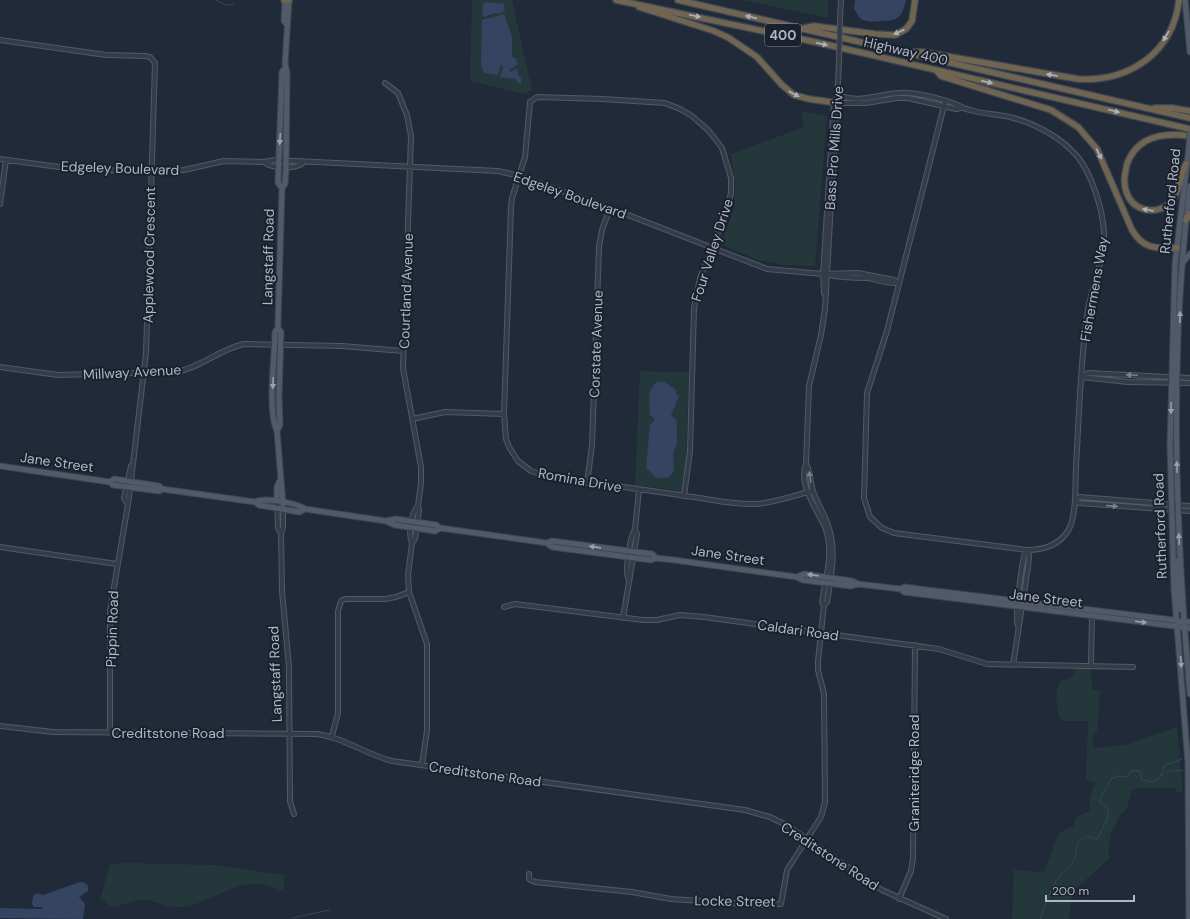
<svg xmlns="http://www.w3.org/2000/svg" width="1190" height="919" font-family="'DM Sans',sans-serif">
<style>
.green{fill:#24383b}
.water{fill:#354460}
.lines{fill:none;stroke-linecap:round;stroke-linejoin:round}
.stream{stroke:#354460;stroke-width:1}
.minor-casing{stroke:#525967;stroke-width:6}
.major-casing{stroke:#3e4552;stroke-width:7}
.highway-casing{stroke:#3f4654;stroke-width:8}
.minor{stroke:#343c49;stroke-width:4}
.major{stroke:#525a69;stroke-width:5}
.highway{stroke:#6f6551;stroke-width:5.5}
.minor-bridge-casing{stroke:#525967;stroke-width:6;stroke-linecap:butt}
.major-bridge-casing{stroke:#3e4552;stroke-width:7;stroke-linecap:butt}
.minor-bridge{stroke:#343c49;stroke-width:4}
.major-bridge{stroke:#525a69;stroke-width:5}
.oneway{fill:#acb2bf}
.oneway2{fill:#989fae}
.oneway3{fill:#787f8d}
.labels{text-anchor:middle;stroke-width:4;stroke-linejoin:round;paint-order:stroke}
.shield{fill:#1a212d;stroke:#828997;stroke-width:1}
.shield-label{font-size:13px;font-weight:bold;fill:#afb6c5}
.street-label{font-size:14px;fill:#afb6c5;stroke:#1a212d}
</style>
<rect width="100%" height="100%" fill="#212a38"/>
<path class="green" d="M472,0h40l20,90 -8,4 -54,-13z
M742,0h86v18z
M801,111l26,5 -12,150 -31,-1 -26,-5 -37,-16 14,-38v-23l-4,-29 73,-27z
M640,371l45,1 4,2 -3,86 -3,28 -2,3 -46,-6z
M1076,668l15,1 1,21 8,1 -3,41 -4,1v15l32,-3 52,-18 6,65 -4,1 -6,-5c-13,2 -28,-3 -41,2l-5,18 -9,10 -7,16 -3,17 2,7 -38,34 -3,27h-57l2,-49 24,2 7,-1 13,-37 8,-5 7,-2 3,-10 15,-7c-4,-9 1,-19 5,-28l-10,-2 2,-59h-27c-5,-12 -7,-28 -1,-40 9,-1 13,-4 16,-13z
M127,863l87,2 71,10 -2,16c-8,-3 -16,-6 -24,-7 -25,-3 -51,20 -76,23 -14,2 -26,-6 -39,-7 -11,0 -20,5 -30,7l-5,-2 -5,-5h-4l10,-36z"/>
<path class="water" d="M855,0h51c-4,18 -8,21 -26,21 -7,1 -13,1 -19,-2 -3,-2 -4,-7 -7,-10z
M485,2l19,2 1,6 -6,4 -4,-1 -11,4 -2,-2 1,-11z
M504,14l8,23v18l-2,1 5,2 3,6 -9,6 1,2 6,-3 6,12 -2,3 -5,-5 -15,-2 3,-10 -2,-3 -3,11 -14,-2 -3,-8 1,-45z
M657,382h8l11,8v5l3,1 -8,19 6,6v23l-4,9 1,17 -5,7c-18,3 -12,-1 -23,-9l4,-43 5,-6 -5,-4c0,-11 -4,-26 7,-33z
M80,882l5,1 3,3v5l-9,6 6,7 -2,15 -83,-1v-10l42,1v-2h-8l-2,-3 1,-8 4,-3 6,2z"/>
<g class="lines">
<path class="stream" d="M215,0l11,5 8,-1
M1160,777l5,-12 17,-6
M292,918l38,-8
M1040,919c6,-14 10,-30 19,-42 3,-6 9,-8 13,-13 7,-12 0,-22 15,-28l8,3 3,-1 9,-19 2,-9 -9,-8c1,-9 8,-15 11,-23l6,-3 11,1 3,-6h9l2,9 11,2c12,-8 14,-14 30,-11"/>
<defs>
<path id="minor" d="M840,18l1,-18
M0,40l106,15 39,1 5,1 5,6 -9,290 -17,145 -19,113v122
M385,83l13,10 9,22 4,21 -8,232 18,99v16l-3,23 1,4 -4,29 -3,4 -4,32 1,17 18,52v86l-5,35
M838,91l5,6c23,6 43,-6 65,-4 13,1 37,6 49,12 5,2 8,4 13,5 13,4 27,4 40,7 26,7 49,19 67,39 15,18 26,54 27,77 1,28 -14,56 -17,83 -7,50 -8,101 -11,151 -1,17 1,49 -8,64 -10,15 -25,19 -41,19l-133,-17 -12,-5 -12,-11 -6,-19 3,-105 20,-62 58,-229
M838,103h28l31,-5h11l48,11 5,-1
M0,159l74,10 86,3 24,-2 40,-9 40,1 11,-2 223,11 21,5 91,32 157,61 56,5 35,-1 36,7 5,3
M264,162c8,7 31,7 39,1
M0,204l6,-44
M827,274c13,5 27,3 41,4 10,2 20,6 31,5
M824,293l-1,-19 11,-172
M0,367l58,8 118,-3c24,-4 44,-23 68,-28l98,2 61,5
M1081,377l7,-4 102,5
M1081,377l47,5 62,1
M412,419l33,-7 59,2
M587,483l5,-38 7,-198 3,-17 8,-22
M684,496l6,-45 4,-143 6,-30 27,-68 4,-17v-15l-9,-30 -13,-17 -17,-15 -12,-7 -15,-6 -62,-4 -66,-2 -7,5 -5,55 -13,41 -1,8 -7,208 2,25 3,8 9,14 13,10 15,5 134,19 4,1c23,2 48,9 71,8 19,-1 39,-9 58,-13
M1075,499l4,4 111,8
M1075,499l5,-2 110,9
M277,501l1,27 3,5 1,58 7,76 1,134 4,13
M127,503l-3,-5 7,-32
M281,533l2,-5v-19
M412,543c-4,-8 -1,-30 6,-37
M0,547l117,17
M628,578c-3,-9 2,-41 7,-49
M824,605l-2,-3c4,-26 13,-52 2,-77 -8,-17 -26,-41 -18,-61l3,-78 12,-51 4,-26 14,-246
M504,607l11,-3 128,16h14l23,-5 24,2 235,32 48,15 146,3
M623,618l14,-84 -2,-5 4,-39
M1018,626c-4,-7 4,-66 8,-76
M1013,665l15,-98 1,-11 -2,-6
M1091,666l1,-50
M0,726l53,6 264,2c28,4 48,20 75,27l353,49 25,7 16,8 96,65 64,29
M332,736l6,-23v-102l3,-10 4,-2h40l11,-2 13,-5
M529,874v5l6,3 97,10 39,7 91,6 19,-1 6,-34 34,-53 4,-15 -1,-108 -6,-24v-9l6,-56 3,-3c4,-25 10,-52 1,-77 -4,-12 -11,-22 -15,-34 -3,-9 -2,-19 -7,-27
M899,899l12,-28 2,-13 2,-213"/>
<path id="major" d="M285,0l-1,21 3,4
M1185,0l5,52
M1190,186c-21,168 -15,339 0,508
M282,188l-4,-5 4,-111 3,-4
M1183,262l7,-8
M278,328l-3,4c0,25 -8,78 2,99l6,73
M277,431l3,-6 -1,-28 2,-65 -3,-4v-6l4,-134 3,-4 1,-14 1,-98 -2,-8 4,-64
M0,466l110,16 3,3 46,6 3,-2
M110,482l4,-3 45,7 3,3 93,13 4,3 40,7 6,-3
M277,501v-14l2,-5
M255,502c9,-5 42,1 50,7l81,12 9,4 40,6 5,-3
M386,521l10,-2 40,6 4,3 107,15 5,4 99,13 5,-2 18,2 123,17 6,3 48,6 7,-2
M547,543l5,-2 100,13 4,4
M1176,561l4,48
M797,577l7,-3 48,7 6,3 43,5 4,-2 22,3 263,32
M901,589l3,3 286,36
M1189,919l-1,-156 -14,-174 -4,-144 5,-181 14,-117"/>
<path id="highway" d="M284,0h5
M616,0l204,43 370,86
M678,0l512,118
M639,7l75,24 15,7 28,19 25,28 12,10 15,4 29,4
M805,28l9,-2 61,8 20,1 11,-6 6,-8 3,-21
M913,52h9l156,27c51,3 95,-26 101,-79
M936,70l5,6 110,34 27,17 19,22 35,81c12,20 24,18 45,18
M1155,108h17l18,3
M1186,164c-7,12 -6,29 -16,39 -15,13 -38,8 -44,-12 -3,-9 -1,-18 1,-27 10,-28 37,-32 63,-28
M1186,220l4,-6"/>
</defs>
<use href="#minor" class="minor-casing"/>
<use href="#major" class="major-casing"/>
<use href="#highway" class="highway-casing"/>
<use href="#minor" class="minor"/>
<use href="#major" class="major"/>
<use href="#highway" class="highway"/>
<defs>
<path id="minor-bridge" d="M839,63l1,-45"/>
<path id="major-bridge" d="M1189,147l1,-14"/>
</defs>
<use href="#minor-bridge" class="minor-bridge-casing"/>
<use href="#major-bridge" class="major-bridge-casing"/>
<use href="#minor-bridge" class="minor-bridge"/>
<use href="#major-bridge" class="major-bridge"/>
</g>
<defs><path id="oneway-solid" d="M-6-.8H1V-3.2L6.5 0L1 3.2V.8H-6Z"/></defs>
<g class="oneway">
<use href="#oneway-solid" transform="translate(695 16) rotate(12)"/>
<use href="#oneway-solid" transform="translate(751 17) rotate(-167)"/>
<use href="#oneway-solid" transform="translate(899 32) rotate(156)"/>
<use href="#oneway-solid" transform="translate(1166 36) rotate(120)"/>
<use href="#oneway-solid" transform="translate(822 44) rotate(13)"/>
<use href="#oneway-solid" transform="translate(1052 75) rotate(-171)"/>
<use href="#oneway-solid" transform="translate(987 82) rotate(13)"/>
<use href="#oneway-solid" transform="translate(794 94) rotate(28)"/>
<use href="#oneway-solid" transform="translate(1114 111) rotate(14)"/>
<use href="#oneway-solid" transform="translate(1099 154) rotate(64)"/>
<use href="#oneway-solid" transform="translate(1148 210) rotate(-170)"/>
</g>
<g class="oneway2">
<use href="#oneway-solid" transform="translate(280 139) rotate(93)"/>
<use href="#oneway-solid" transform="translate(1180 317) rotate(-88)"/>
<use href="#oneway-solid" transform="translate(273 383) rotate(92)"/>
<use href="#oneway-solid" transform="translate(1171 408) rotate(91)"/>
<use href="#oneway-solid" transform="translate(1177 467) rotate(-91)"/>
<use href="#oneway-solid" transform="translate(1179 539) rotate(-93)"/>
<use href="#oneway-solid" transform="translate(595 547) rotate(-172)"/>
<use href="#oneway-solid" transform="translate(813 575) rotate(-172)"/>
<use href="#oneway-solid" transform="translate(1141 622) rotate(7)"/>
<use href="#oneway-solid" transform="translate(1181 662) rotate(86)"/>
</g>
<g class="oneway3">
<use href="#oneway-solid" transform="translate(1132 375) rotate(-178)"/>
<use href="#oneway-solid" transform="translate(810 477) rotate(-98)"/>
<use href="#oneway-solid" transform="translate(1112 506) rotate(5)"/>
</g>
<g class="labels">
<rect class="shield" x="765" y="24" width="36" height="22" rx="3"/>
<g class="shield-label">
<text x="783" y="40">400</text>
</g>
<g class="street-label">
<text transform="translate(906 51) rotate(13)" y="5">Highway 400</text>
<text transform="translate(834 148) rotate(-86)" y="5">Bass Pro Mills Drive</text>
<text transform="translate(120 168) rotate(2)" y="5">Edgeley Boulevard</text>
<text transform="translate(570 195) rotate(19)" y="5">Edgeley Boulevard</text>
<text transform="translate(1170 201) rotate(-84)" y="5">Rutherford Road</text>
<text transform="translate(712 250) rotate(-72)" y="5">Four Valley Drive</text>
<text transform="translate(149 255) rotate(-89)" y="5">Applewood Crescent</text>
<text transform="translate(268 257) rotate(-89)" y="5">Langstaff Road</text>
<text transform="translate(1094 289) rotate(-80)" y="5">Fishermens Way</text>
<text transform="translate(406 291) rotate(-88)" y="5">Courtland Avenue</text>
<text transform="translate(596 344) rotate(-88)" y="5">Corstate Avenue</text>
<text transform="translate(132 372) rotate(-3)" y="5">Millway Avenue</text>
<text transform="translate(57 462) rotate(8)" y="5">Jane Street</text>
<text transform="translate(580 480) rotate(10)" y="5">Romina Drive</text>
<text transform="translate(1160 526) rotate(-92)" y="5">Rutherford Road</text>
<text transform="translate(728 555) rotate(8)" y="5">Jane Street</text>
<text transform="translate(1046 598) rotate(7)" y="5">Jane Street</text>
<text transform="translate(112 629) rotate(-88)" y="5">Pippin Road</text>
<text transform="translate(798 630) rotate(8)" y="5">Caldari Road</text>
<text transform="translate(275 674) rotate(-92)" y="5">Langstaff Road</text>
<text x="168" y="738">Creditstone Road</text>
<text transform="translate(914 773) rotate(-90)" y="5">Graniteridge Road</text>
<text transform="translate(485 774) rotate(8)" y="5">Creditstone Road</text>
<text transform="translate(830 856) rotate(33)" y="5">Creditstone Road</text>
<text transform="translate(735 901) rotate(1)" y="5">Locke Street</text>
</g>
</g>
<path d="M1046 895v6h88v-6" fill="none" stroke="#afb6c5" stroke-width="2"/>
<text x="1052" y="895" font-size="12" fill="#afb6c5" stroke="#1a212d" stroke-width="3" paint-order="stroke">200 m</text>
</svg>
